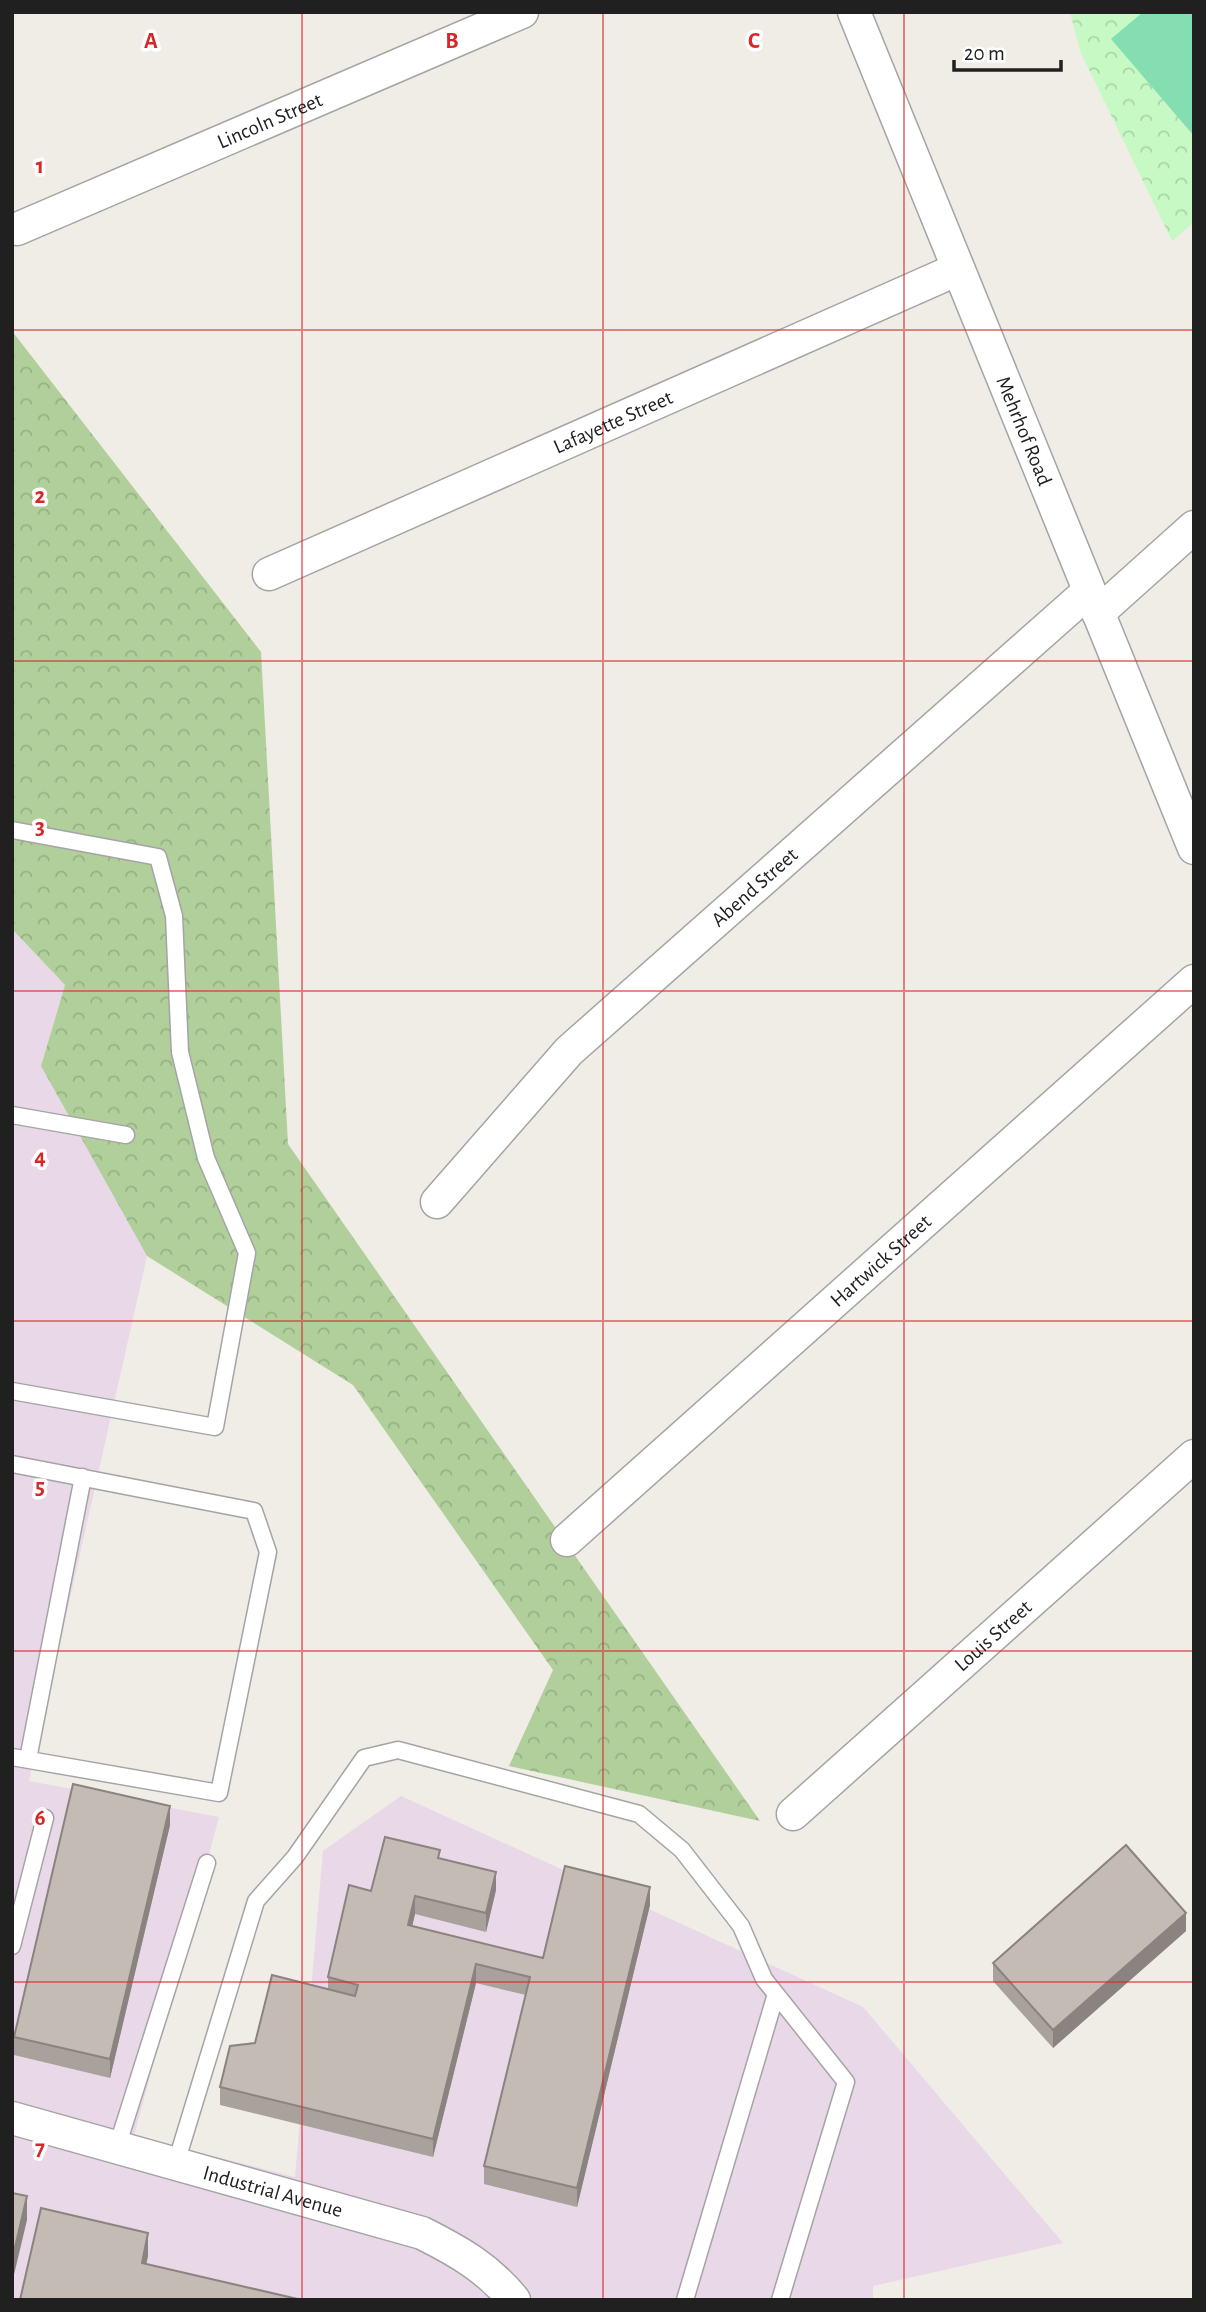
<svg xmlns="http://www.w3.org/2000/svg" width="1206" height="2312" font-family="'Alegreya Sans',sans-serif">
<style>
.industrial{fill:#e9d8e8}
.forest{fill:url(#forest-crowns)}
.park{fill:url(#park-crowns)}
.pitch{fill:#85deb2}
.lines{fill:none;stroke-linecap:round;stroke-linejoin:round}
.service-casing{stroke:#a4a4a4;stroke-width:19}
.minor-casing{stroke:#a4a4a4;stroke-width:35}
.service{stroke:#fff;stroke-width:16}
.minor{stroke:#fff;stroke-width:32}
.wall{fill:#a9a19c}
.shaded-wall{fill:#8a837f}
.building{fill:#c5bbb5;stroke:#8a837f;stroke-width:2}
.grid{fill:none;stroke:#d62828;stroke-width:2;stroke-opacity:0.55}
.labels{text-anchor:middle;stroke-width:7;stroke-linejoin:round;paint-order:stroke}
.street-label{font-size:21px;fill:#202020;stroke:#fff}
.grid-label{font-size:23px;text-anchor:middle;font-weight:bold;fill:#d62828;stroke:#fff;stroke-width:7;stroke-linejoin:round;paint-order:stroke}
</style>
<defs>
<pattern id="forest-crowns" width="20" height="18" patternUnits="userSpaceOnUse" patternTransform="scale(1.75)"><rect width="20" height="18" fill="#b0cf9b"/><path d="M2 6a3 3 0 1 1 6 0M12 15a3 3 0 1 1 6 0" fill="none" stroke="#97b185"/></pattern>
<pattern id="park-crowns" width="20" height="18" patternUnits="userSpaceOnUse" patternTransform="scale(1.75)"><rect width="20" height="18" fill="#c6f9c4"/><path d="M2 6a3 3 0 1 1 6 0M12 15a3 3 0 1 1 6 0" fill="none" stroke="#aad5a8"/></pattern>
</defs>
<rect width="100%" height="100%" fill="#f0ece6"/>
<path class="industrial" d="M12,929l53,56 -24,81 106,190 -118,525 190,36 -85,319 161,41 28,-326 78,-55 462,211 200,236 -190,43v14h-861z"/>
<path class="forest" d="M12,331l249,321 27,492 472,677 -251,-55 44,-96 -200,-285 -206,-129 -106,-190 24,-81 -53,-56z"/>
<path class="park" d="M1070,12h124v210l-22,19 -92,-190z"/>
<path class="pitch" d="M1143,12h51v124l-83,-97z"/>
<g class="lines">
<defs>
<path id="service" d="M12,830l146,27 16,59 6,136 26,106 41,95 -32,174 -203,-36
M12,1115l114,20
M12,1464l242,47 14,41 -49,241 -207,-36
M28,1759l55,-282
M12,1946l33,-128
M117,2147l90,-284
M176,2163l80,-262 39,-44 69,-99 34,-8 241,64 43,36 59,76 23,53 82,103 -66,218
M685,2300l91,-306"/>
<g id="minor">
<path id="s1" d="M854,12l340,836"/>
<path id="s2" d="M17,229l505,-217"/>
<path id="s3" d="M269,574l689,-305"/>
<path d="M1098,613l96,-86"/>
<path id="s4" d="M437,1202l132,-151 520,-460"/>
<path id="s5" d="M567,1540l627,-559"/>
<path id="s6" d="M793,1814l401,-358"/>
<path id="s7" d="M12,2118l410,115c36,18 66,35 92,67"/>
</g>
</defs>
<use href="#service" class="service-casing"/>
<use href="#minor" class="minor-casing"/>
<use href="#service" class="service"/>
<use href="#minor" class="minor"/>
</g>
<path class="wall" d="M170,1825l-60,253 -96,-23v-18z
M440,1858l56,32 -10,42 -71,-18 -3,12 131,32 107,-53 -73,302 -93,-23v-18l42,-171 -50,-12 -43,174 -213,-52v-18l35,-44 73,-54v-12l43,-86z
M1186,1931l-133,117 -60,-67v-18z"/>
<path class="shaded-wall" d="M170,1806v19l-60,253v-19z
M496,1872v18l-10,42v-19z
M650,1887v18l-73,302v-19z
M415,1896v18l-7,30v-19z
M1186,1913v18l-133,117v-18z
M476,1964v19l-43,174v-18z
M27,2196v24l-15,63v-23z
M148,2233v23l-6,31v-24z"/>
<path class="building" d="M73,1784l97,22 -60,253 -96,-22z
M385,1837l55,13 -2,8 58,14 -10,41 -71,-17 -7,29 135,33 22,-92 85,21 -73,301 -93,-22 46,-189 -54,-13 -43,175 -213,-52 10,-41 25,-3 17,-68 83,21 3,-11 -30,-8 21,-92 22,6z
M1126,1845l60,68 -133,117 -60,-67z
M12,2193l15,3 -15,64z
M41,2208l107,25 -6,30 160,37h-282z"/>
<path class="grid" d="M302,12v2288M603,12v2288M904,12v2288M12,330h1182M12,661h1182M12,991h1182M12,1321h1182M12,1651h1182M12,1982h1182"/>
<g class="labels">
<g class="street-label">
<text dy="7" stroke="none"><textPath href="#s2" startOffset="275">Lincoln Street</textPath></text>
<text dy="7" stroke="none"><textPath href="#s3" startOffset="376">Lafayette Street</textPath></text>
<text dy="7" stroke="none"><textPath href="#s1" startOffset="452">Mehrhof Road</textPath></text>
<text dy="7" stroke="none"><textPath href="#s4" startOffset="448">Abend Street</textPath></text>
<text dy="7" stroke="none"><textPath href="#s5" startOffset="420">Hartwick Street</textPath></text>
<text dy="7" stroke="none"><textPath href="#s6" startOffset="268">Louis Street</textPath></text>
<text dy="7" stroke="none"><textPath href="#s7" startOffset="271">Industrial Avenue</textPath></text>
</g>
</g>
<g class="grid-label">
<text x="151" y="48">A</text>
<text x="452" y="48">B</text>
<text x="754" y="48">C</text>
<text x="40" y="173">1</text>
<text x="40" y="503">2</text>
<text x="40" y="834">3</text>
<text x="40" y="1164">4</text>
<text x="40" y="1494">5</text>
<text x="40" y="1825">6</text>
<text x="40" y="2155">7</text>
</g>
<rect width="1206" height="2312" fill="none" stroke="#202020" stroke-width="28"/>
<path d="M954 60v10h107v-10" fill="none" stroke="#202020" stroke-width="3.5"/>
<text x="964" y="60" font-size="21" fill="#202020" stroke="#ffffff" stroke-width="5" paint-order="stroke">20 m</text>
</svg>
